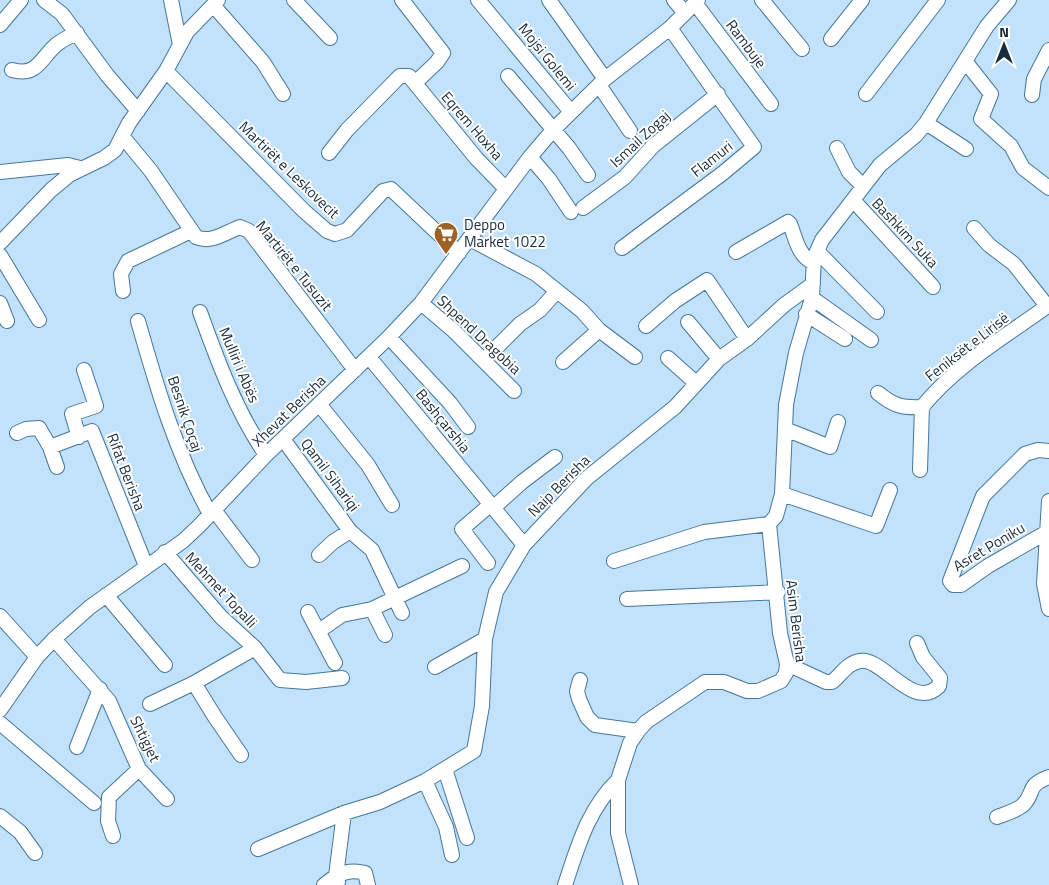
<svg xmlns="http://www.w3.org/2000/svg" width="1049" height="885" font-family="'Titillium Web',sans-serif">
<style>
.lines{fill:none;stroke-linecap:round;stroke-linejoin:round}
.minor-casing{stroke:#45779c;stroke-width:16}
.minor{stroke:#fff;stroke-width:14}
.labels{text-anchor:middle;stroke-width:4;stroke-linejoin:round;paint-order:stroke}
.street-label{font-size:15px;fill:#172c3c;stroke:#fefefe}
.poi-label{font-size:15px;fill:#172c3c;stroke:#fefefe;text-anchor:start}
</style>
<rect width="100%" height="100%" fill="#c2e1fa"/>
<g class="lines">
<defs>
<path id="minor" d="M44,0l18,14 45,61 31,36
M171,0l9,45
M294,0l36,38
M402,0l41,53 -6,9 -22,21
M478,0l93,112
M549,0l56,79
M674,0l11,13
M762,0l40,49
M695,3l76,101
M213,5l50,57 20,32
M0,25l21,-25
M831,39l31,-39
M965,61l26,33 -10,25 30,27 12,22 26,20
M12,70c25,7 28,-11 44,-25 6,-5 14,-9 21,-12
M166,71l138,140 23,20 8,3 12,-4 36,-39 8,-2 68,64
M508,76l61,72 19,27
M599,85l31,46
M866,94l72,-94
M1032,95l2,-16 15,-29
M926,123l40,26
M123,137l28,34 45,66c15,7 30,-5 44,-10l9,4 106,139
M837,148l12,24 14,14
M329,153l18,-23 47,-48 6,-6h9l67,82 30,31
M530,157l19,22 22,33
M0,172l68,-7 12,3
M853,200l80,87
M583,208l42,-31 28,-31 65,-52
M974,228l15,17 25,19 33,42
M470,239l66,35 46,37 17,19 36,27
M0,243l51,-53 18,-15 35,-17 11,-8 14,-27 37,-52 21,-39 31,-32
M622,248l101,-75 31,-26 -84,-119
M817,251l60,61
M736,252l52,-30 2,2c6,15 8,32 24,39
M0,255l39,65
M123,291l-2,-17 7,-13 63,-30
M812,298l59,42
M0,303l7,18
M421,303l33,28 60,60
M200,312c18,50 36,99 66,143
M806,314l39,25
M138,321c19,67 38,132 72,193
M688,322l31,37
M646,326l29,-25 32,-21 40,59
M389,337l61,66 18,24
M369,357l155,188
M668,358l28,25
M484,360l36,-36 20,-14 17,-19
M563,362l36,-32
M878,393c16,13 24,15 44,14 34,-42 84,-71 127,-102
M319,404l49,61 24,40
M838,422l-8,25 -45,-18 1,-24 10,-52 16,-55 2,-40 8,-18 58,-75 36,-30 10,-12 61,-97 22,-26
M785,429l-3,65 94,32 14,-36
M17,433l9,-4 13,-1 11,19 7,20
M79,437l-7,-23 24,-8 -12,-36
M283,439l67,92 22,19 30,63
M50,447l42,-16 54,135
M920,470l2,-63
M1049,501l-5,83 5,25
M493,508l29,-26 33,-25
M214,510l38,50
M1047,532l-59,34 -27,19h-8l-3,-4 33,-85 42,-42 13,-4 11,1
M165,552l56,65 34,31 25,32 26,2 36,-4
M319,555l14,-13 17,-11
M614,561l90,-29 65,-8
M488,563l-26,-34 28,-24
M106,595l59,70
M627,599l151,-7
M308,612l27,51
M0,616l37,41
M319,631l23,-16 30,-6
M385,635l-13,-26 90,-43
M54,639l55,62 30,68 28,30
M787,664l39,18h6c9,-7 15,-19 28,-21 23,-4 53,51 79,25l1,-8 -17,-21 -6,-14
M435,667l50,-28 11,-47 28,-47 63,-67 88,-71 44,-48 28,-20 37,-34 29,-21
M580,680l-3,11 2,8 8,18 8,8 43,6
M194,683l21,34 26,38
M150,704l44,-21 61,-35
M0,710l37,-53 17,-18 36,-32 93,-66 16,-15 67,-71 123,-118 32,-34 109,-146 23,-27 52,-51 65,-51 28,-28
M0,723l94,80
M77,747l23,-58
M445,769l22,69
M425,781l21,46 6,28
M0,816l20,16 15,21
M997,817c8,-3 19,-6 26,-12 13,-13 2,-19 26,-28
M113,836l-5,-15 1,-24 30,-28
M258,849l86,-36
M338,882l-2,-6c10,-5 18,-6 29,-3l3,12
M324,885l12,-9 8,-63 36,-11 45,-21 49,-30 8,-45 3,-67
M565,885c13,-39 23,-76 53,-105
M631,885l-13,-52v-53l12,-37 8,-12 8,-9 59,-40h19l23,9h11l23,-10 5,-8 1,-9 -7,-31 -11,-109 7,-8 6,-22"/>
</defs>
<use href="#minor" class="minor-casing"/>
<use href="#minor" class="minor"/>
</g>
<defs>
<symbol id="supermarket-pin" viewBox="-11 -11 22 30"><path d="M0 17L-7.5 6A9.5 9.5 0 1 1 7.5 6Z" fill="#9e6124" stroke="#fefefe"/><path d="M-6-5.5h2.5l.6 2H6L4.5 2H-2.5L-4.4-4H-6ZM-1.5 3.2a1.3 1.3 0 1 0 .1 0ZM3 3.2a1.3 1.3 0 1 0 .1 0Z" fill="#fff"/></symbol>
</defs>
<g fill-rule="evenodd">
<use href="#supermarket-pin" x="432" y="220" width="28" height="38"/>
</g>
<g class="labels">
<g class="street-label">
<text transform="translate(746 44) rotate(53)" y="5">Rambuje</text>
<text transform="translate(547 57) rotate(51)" y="5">Mojsi Golemi</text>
<text transform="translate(472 126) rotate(49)" y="5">Eqrem Hoxha</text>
<text transform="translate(640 139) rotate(-43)" y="5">Ismail Zogaj</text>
<text transform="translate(712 159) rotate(-38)" y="5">Flamuri</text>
<text transform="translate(289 170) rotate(44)" y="5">Martirët e Leskovecit</text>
<text transform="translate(905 233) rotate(47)" y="5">Bashkim Suka</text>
<text transform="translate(294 266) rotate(51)" y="5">Martirët e Tusuzit</text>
<text transform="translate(479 335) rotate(43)" y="5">Shpend Dragobia</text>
<text transform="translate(967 347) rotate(-38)" y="5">Feniksët e Lirisë</text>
<text transform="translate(239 365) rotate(67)" y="5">Mulliri i Abës</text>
<text transform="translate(289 411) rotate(-44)" y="5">Xhevat Berisha</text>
<text transform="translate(185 414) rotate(71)" y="5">Besnik Çoçaj</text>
<text transform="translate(443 421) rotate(51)" y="5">Bashçarshia</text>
<text transform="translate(126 472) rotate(69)" y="5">Rifat Berisha</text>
<text transform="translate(330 475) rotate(53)" y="5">Qamil Sihariqi</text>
<text transform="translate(559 486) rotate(-45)" y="5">Naip Berisha</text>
<text transform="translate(989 547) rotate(-31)" y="5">Asret Poniku</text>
<text transform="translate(221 590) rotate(47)" y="5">Mehmet Topalli</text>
<text transform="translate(796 621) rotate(83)" y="5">Asim Berisha</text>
<text transform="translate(145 739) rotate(64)" y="5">Shtigjet</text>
</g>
<g class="poi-label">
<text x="464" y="230">Deppo<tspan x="464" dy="17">Market 1022</tspan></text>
</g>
</g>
<g transform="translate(1004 45)" stroke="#fefefe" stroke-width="4" paint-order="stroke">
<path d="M0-4L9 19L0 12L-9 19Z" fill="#172c3c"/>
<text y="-8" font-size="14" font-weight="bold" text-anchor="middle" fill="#172c3c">N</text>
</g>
</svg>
